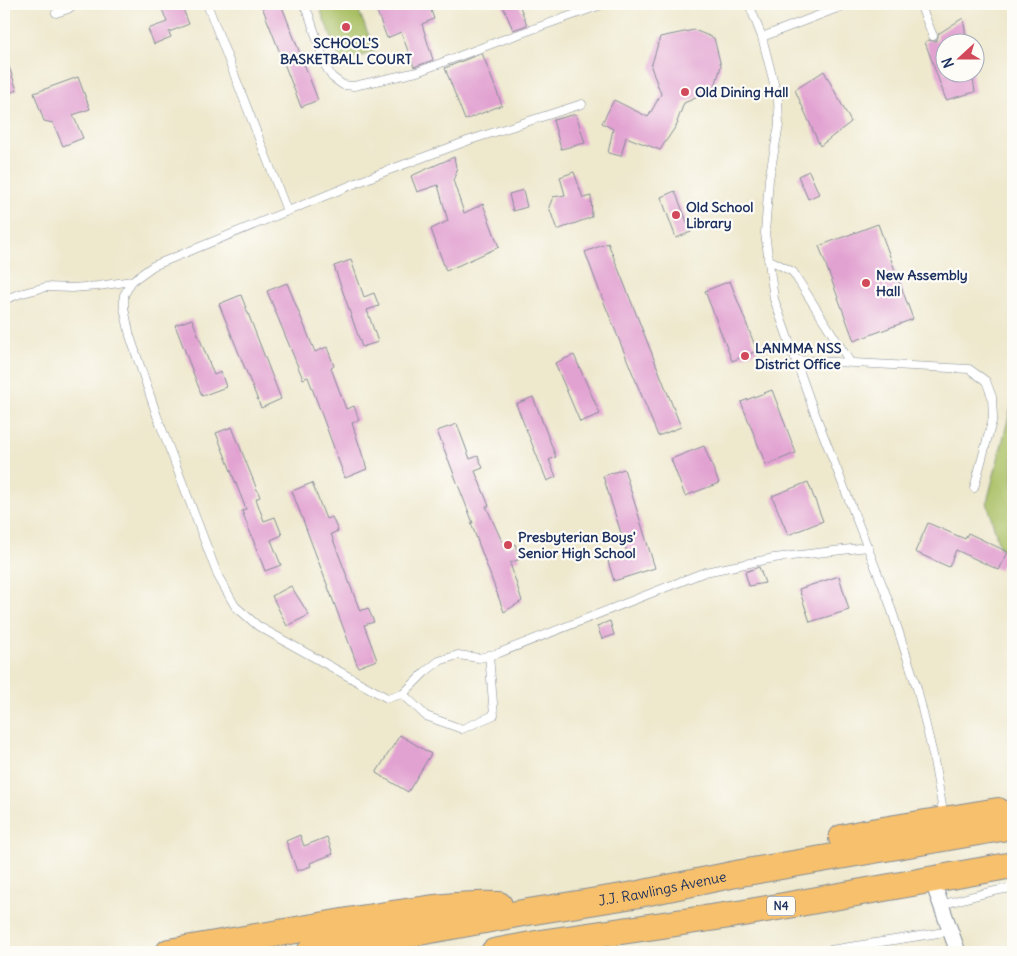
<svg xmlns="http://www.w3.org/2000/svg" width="1017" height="956" font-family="Delius,sans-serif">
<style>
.green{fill:#a9bf64;stroke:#627761}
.building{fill:#e2a2d1}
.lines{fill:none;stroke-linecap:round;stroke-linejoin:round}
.lane-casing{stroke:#848c96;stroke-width:9}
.street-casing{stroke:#848c96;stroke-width:17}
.highway-casing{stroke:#848c96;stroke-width:28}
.lane{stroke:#fff;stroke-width:8}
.street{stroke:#fff;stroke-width:15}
.highway{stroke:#f7c06c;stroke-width:26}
.poi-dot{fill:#d1495b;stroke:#fdfcf7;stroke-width:2}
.labels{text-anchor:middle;stroke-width:4.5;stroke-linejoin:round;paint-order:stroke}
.shield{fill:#fdfcf7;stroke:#5f6c8c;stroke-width:1}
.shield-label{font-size:12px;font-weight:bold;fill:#1b2f5e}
.poi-label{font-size:14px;font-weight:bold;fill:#1b2f5e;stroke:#fdfcf7;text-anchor:start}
.street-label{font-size:14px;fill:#1b2f5e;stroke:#fdfcf7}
</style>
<rect width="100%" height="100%" fill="#fdfcf7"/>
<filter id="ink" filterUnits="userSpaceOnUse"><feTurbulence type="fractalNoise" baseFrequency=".02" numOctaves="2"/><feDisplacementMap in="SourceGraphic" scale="10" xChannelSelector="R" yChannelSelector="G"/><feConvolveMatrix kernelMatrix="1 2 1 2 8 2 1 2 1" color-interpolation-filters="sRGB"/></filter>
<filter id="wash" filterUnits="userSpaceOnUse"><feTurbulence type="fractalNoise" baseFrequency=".0096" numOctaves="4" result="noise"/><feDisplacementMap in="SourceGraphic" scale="20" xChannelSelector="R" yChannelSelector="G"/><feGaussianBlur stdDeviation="1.12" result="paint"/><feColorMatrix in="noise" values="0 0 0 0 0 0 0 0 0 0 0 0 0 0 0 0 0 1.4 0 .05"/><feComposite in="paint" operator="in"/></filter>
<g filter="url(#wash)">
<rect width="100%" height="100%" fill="#eee8cd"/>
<path class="green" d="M326,4h30l19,47 -33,13 -23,-57z
M1013,400v182l-5,-4 -21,-76z"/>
<g id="blocks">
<path class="building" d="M160,4h21l8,20 -20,8 2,5 -17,7 -6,-15 19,-7z
M261,4h20l37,96 -17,7z
M374,4h55l5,15 -12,5 11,36 -19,7 -13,-35 -14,6z
M502,4h17l8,21 -14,5z
M963,18l4,24h-23v30h28l3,20 -29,8 -21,-58 4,-2 3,1h4l2,-4v-3z
M694,30l20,8 7,28 -7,24 -30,13 -7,19 1,1 -18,27 -34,-13 -5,19 -13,-3 5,-24 -11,-6 12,-23 34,17 13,-23 -10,-27 9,-30z
M482,53l20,52 -37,15 -20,-52z
M4,55h1l12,35 -13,5z
M824,71l27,51 -31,24 -25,-56z
M78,77l12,32 -17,6 10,23 -20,8 -10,-23 -9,-2 -10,-28z
M576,114l9,29 -24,6 -8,-29z
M454,157l3,15 -4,8 11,33 19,-9 16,43 -53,24 -15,-42 17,-8 -10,-36 -21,7 -6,-16z
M809,171l10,23 -11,5 -10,-23z
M574,172l9,26 8,-2 1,21 -35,13 -8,-23 4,-10 12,-2 -5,-18z
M523,190l4,17 -14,4 -4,-17z
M675,191l16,41 -15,6 -15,-41z
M878,224l35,95 -59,22 -35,-95z
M608,243l73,184 -23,9 -57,-141 -16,-43z
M351,260l13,37 10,-4 5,13 -12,4 11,32 -16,5 -28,-81z
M730,281l27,70 -25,10 -27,-70z
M287,283l28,69 12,-5 7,19 -3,2 15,41 8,-3 5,14 -7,3 15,46 -22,9 -37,-101 -5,2 -36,-88z
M241,295l40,104 -20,9 -42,-104z
M192,319l22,56 7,-3 5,15 -24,9 -27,-71z
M574,355l26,59 -20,8 -25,-59z
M772,390l24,63 -30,12 -25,-63z
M533,397l23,60 -7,3 7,17 -9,4 -31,-77z
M457,424l13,35 8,-3 5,12 -8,3 14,35h-3l19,42 10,-4 5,15 -10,4 12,38 -18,11 -33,-89h2l-36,-92z
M232,427l28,70 -4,2 8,22 11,-4 7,18 -11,5 10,25 -16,6 -23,-60 4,-2 -30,-76z
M704,446l15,37 -34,13 -14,-37z
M624,469l31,99 -41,13 -6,-20 20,-6 -25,-79z
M808,482l15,39 -35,14 -16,-39z
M312,483l14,36 6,-2 6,14 -7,3 29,77 8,-3 6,14 -10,3 13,35 -19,7 -66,-176z
M928,523l37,16 3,-6 40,19 -9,18 -43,-20 -7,17 -34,-15z
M759,567l6,16 -16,3 -4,-14z
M839,576l10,34 -39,12 -11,-33z
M291,586l18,29 -22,11 -15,-30z
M610,621l4,14 -12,4 -5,-13z
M400,735l31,19 -23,38 -32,-19z
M300,835l4,11 23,-9 6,17 -23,9 1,3 -14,5 -11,-30z"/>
</g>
</g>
<g filter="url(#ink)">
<use href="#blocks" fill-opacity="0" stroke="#848c96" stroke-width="1"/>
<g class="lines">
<defs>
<path id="lane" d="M207,4l80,207
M303,4l6,11 17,52 6,10 11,8 11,1 63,-14 85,-32 102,-36
M749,4l13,33 16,62 1,26 -10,54 -4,54 9,66 38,107 77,196 28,86 16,67 11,62
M920,4l13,32
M56,13l12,-4 7,-5
M762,37l86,-33
M582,104l-112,36 -89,33 -228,93 -21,15 -8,14v13l6,28 27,80 61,160 17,30 23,20 129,72 16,-4 22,-22 14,-11 19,-6 21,3 20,-5 206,-81 69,-14 94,-11
M768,259l25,13 57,90
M4,300l15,-6 27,-7 26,1 26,-2 34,-5
M796,360l173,9 17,12 6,16 1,21 -19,70
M403,694l23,22 36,13 32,-14 -5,-60
M941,905c25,-7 47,-14 72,-17
M818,952l133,-21"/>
<path id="street" d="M932,880l26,72"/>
<g id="highway">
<path d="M842,838l23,-5 133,-22"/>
<path d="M169,952c62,-11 124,-22 185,-32 48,-7 96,-17 145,-15"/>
<path id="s1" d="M310,952l218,-40 106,-17 107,-22 272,-47"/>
<path d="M494,952l53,-10 197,-29 269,-48"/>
</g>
</defs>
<use href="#lane" class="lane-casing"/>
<use href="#street" class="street-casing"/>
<use href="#highway" class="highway-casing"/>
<use href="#lane" class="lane"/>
<use href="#street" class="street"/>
<use href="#highway" class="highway"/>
</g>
</g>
<g class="poi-dot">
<circle cx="346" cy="27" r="5"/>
<circle cx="685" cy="92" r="5"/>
<circle cx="676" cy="215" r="5"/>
<circle cx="866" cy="283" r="5"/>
<circle cx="745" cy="356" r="5"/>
<circle cx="508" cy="545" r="5"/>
</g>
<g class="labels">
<rect class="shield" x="767" y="896.5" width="28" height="19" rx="4"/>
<g class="shield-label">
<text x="781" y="910">N4</text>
</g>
<g class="poi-label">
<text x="346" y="48" text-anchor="middle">SCHOOL'S<tspan x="346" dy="16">BASKETBALL COURT</tspan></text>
<text x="695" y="97">Old Dining Hall</text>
<text x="686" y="212">Old School<tspan x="686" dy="16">Library</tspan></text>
<text x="876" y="280">New Assembly<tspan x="876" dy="16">Hall</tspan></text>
<text x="755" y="353">LANMMA NSS<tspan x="755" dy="16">District Office</tspan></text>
<text x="518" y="542">Presbyterian Boys'<tspan x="518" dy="16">Senior High School</tspan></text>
</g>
<g class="street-label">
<text dy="5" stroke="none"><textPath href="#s1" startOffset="358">J.J. Rawlings Avenue</textPath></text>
</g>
</g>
<rect width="1017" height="956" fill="none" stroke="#fdfcf7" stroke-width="20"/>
<g transform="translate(960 58) rotate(249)"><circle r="24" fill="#fdfcf7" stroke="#a3aaba"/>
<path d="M0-4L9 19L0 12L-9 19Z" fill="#d1495b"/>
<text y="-8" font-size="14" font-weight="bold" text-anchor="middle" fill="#1b2f5e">N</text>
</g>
</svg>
